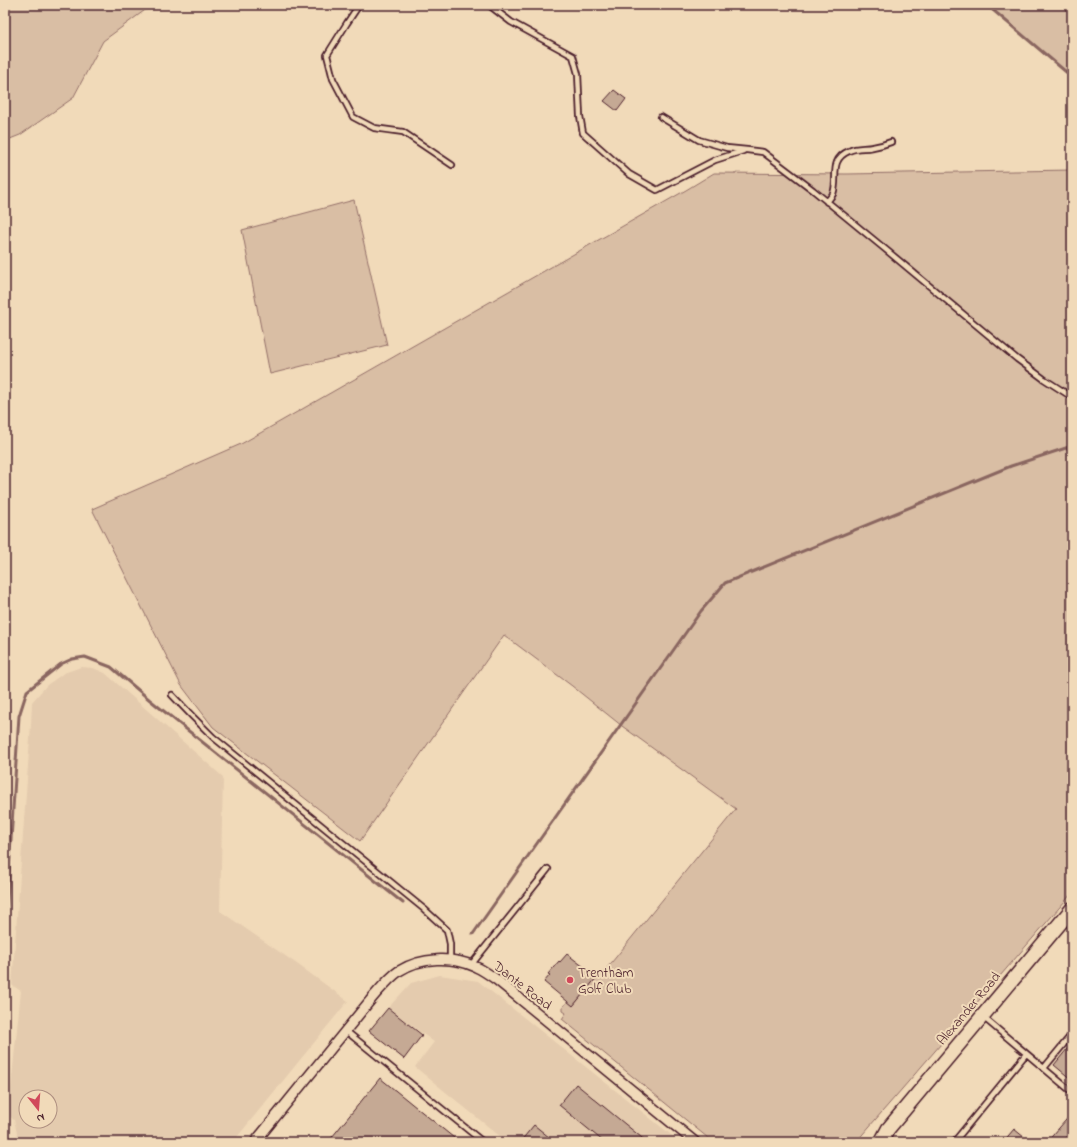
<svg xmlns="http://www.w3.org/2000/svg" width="1077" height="1147" font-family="'Indie Flower',sans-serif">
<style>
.built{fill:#e4cbae;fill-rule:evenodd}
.green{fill:#d9bea4;stroke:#926e68}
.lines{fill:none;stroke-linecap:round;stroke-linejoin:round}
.stream{stroke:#8a6660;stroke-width:3}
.building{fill:#c5a994;stroke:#4a1f2b}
.lane-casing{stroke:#4a1f2b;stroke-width:8}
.street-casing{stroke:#4a1f2b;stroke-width:12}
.secondary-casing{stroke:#4a1f2b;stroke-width:16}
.lane{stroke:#f1dab9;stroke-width:4.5}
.street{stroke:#f1dab9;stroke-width:9}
.secondary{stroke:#f1dab9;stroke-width:13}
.poi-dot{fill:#d1495b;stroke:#f1dab9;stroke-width:1.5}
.labels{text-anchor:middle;stroke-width:4;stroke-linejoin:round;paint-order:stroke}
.poi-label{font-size:14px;fill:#4a1f2b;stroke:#f1dab9;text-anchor:start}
.street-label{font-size:14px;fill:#4a1f2b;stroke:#f1dab9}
</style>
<rect width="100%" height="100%" fill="#f1dab9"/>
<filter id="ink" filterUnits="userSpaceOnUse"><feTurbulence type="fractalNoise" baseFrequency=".025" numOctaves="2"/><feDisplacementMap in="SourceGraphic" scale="8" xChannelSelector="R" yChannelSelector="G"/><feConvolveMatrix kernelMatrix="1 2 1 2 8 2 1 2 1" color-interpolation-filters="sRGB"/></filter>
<g filter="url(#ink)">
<path class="built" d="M81,667l12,1 12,5 118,104 -3,134 77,53 51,37 -115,141h-214l-5,-22 -6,-5 13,-124 -9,-6 19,-260 1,-23 15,-17 17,-12zM26,1097h24v24h-24z
M440,975l38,6 202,161h-173l-92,-75 19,-25 -46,-34 23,-25z"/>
<path class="green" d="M5,5h147l-49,36 -30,57 -53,37 -15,6z
M986,5h86v71z
M1072,170v723l-216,249h-143l-151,-123 4,-6 -3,-2v-4l5,-6 5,5 24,-29 2,1 137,-169 -114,-83 -50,-40 -68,-51 -144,206 -147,-114 -32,-42 -89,-176 149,-65 445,-254 28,-17 133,1z
M354,200l33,145 -117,29 -28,-144z"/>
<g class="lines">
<path class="stream" d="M987,5l85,72
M5,932l14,-216 8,-25 34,-27 11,-5 13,-2 26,10 39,33 253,203
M473,934l228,-323 24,-28 286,-117 61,-20"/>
</g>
<path class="building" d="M614,90l12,9 -9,12 -13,-10z
M567,954l30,23 -24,29 -29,-24 6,-7 -2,-1 11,-13 1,1z
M388,1008l34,27 -18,24 -35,-28z
M1072,1043v37l-18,-15z
M380,1078l79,64h-131z
M576,1084l71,58h-43l-45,-37z
M1072,1113v26l-2,3h-23z
M534,1125l21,17h-35z
M1014,1129l16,13h-27z"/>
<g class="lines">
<defs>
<path id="lane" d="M359,5l-12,18 -20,32 6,24 20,38 21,11 29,4 49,33
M489,5l22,17 62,34 5,18 2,42 3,17 46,41 28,16 58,-30 28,-9
M661,117l38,23 28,8 20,2 16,2 50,38 72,59 132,110 27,20 28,18
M827,202c2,-3 4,-5 6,-8 6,-16 -5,-34 16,-43 8,-4 16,-2 24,-4 6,-1 13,-3 18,-5
M172,695l21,22 20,20 211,172 23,21 3,14v16
M471,965l77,-96
M983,1017l89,75
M346,1031l137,111
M1044,1068l28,-34
M954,1142l72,-88"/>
<path id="street" d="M255,1142l118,-145c8,-9 16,-19 26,-26 22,-14 53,-15 77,-4 7,3 14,8 21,13l198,162"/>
<path id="secondary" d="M881,1142l7,-13 184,-220"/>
</defs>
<use href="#lane" class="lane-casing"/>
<use href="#street" class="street-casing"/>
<use href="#secondary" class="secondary-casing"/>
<use href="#lane" class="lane"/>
<use href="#street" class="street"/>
<use href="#secondary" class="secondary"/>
</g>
</g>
<circle class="poi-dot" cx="570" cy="980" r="4"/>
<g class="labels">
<g class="poi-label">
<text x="578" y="977">Trentham<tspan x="578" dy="16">Golf Club</tspan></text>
</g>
<g class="street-label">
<text transform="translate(523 985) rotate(38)" y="5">Dante Road</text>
<text transform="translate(968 1008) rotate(-50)" y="5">Alexander Road</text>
</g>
</g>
<rect width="1077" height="1147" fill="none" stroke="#f1dab9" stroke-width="20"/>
<rect x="10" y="10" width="1057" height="1127" fill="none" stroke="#4a1f2b" stroke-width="1.5" filter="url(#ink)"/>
<g transform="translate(38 1109) rotate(163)"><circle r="19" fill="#f1dab9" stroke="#ae8f80"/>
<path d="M0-3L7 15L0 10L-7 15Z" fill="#d1495b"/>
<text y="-6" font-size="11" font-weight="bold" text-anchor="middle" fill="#4a1f2b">N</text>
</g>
</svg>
